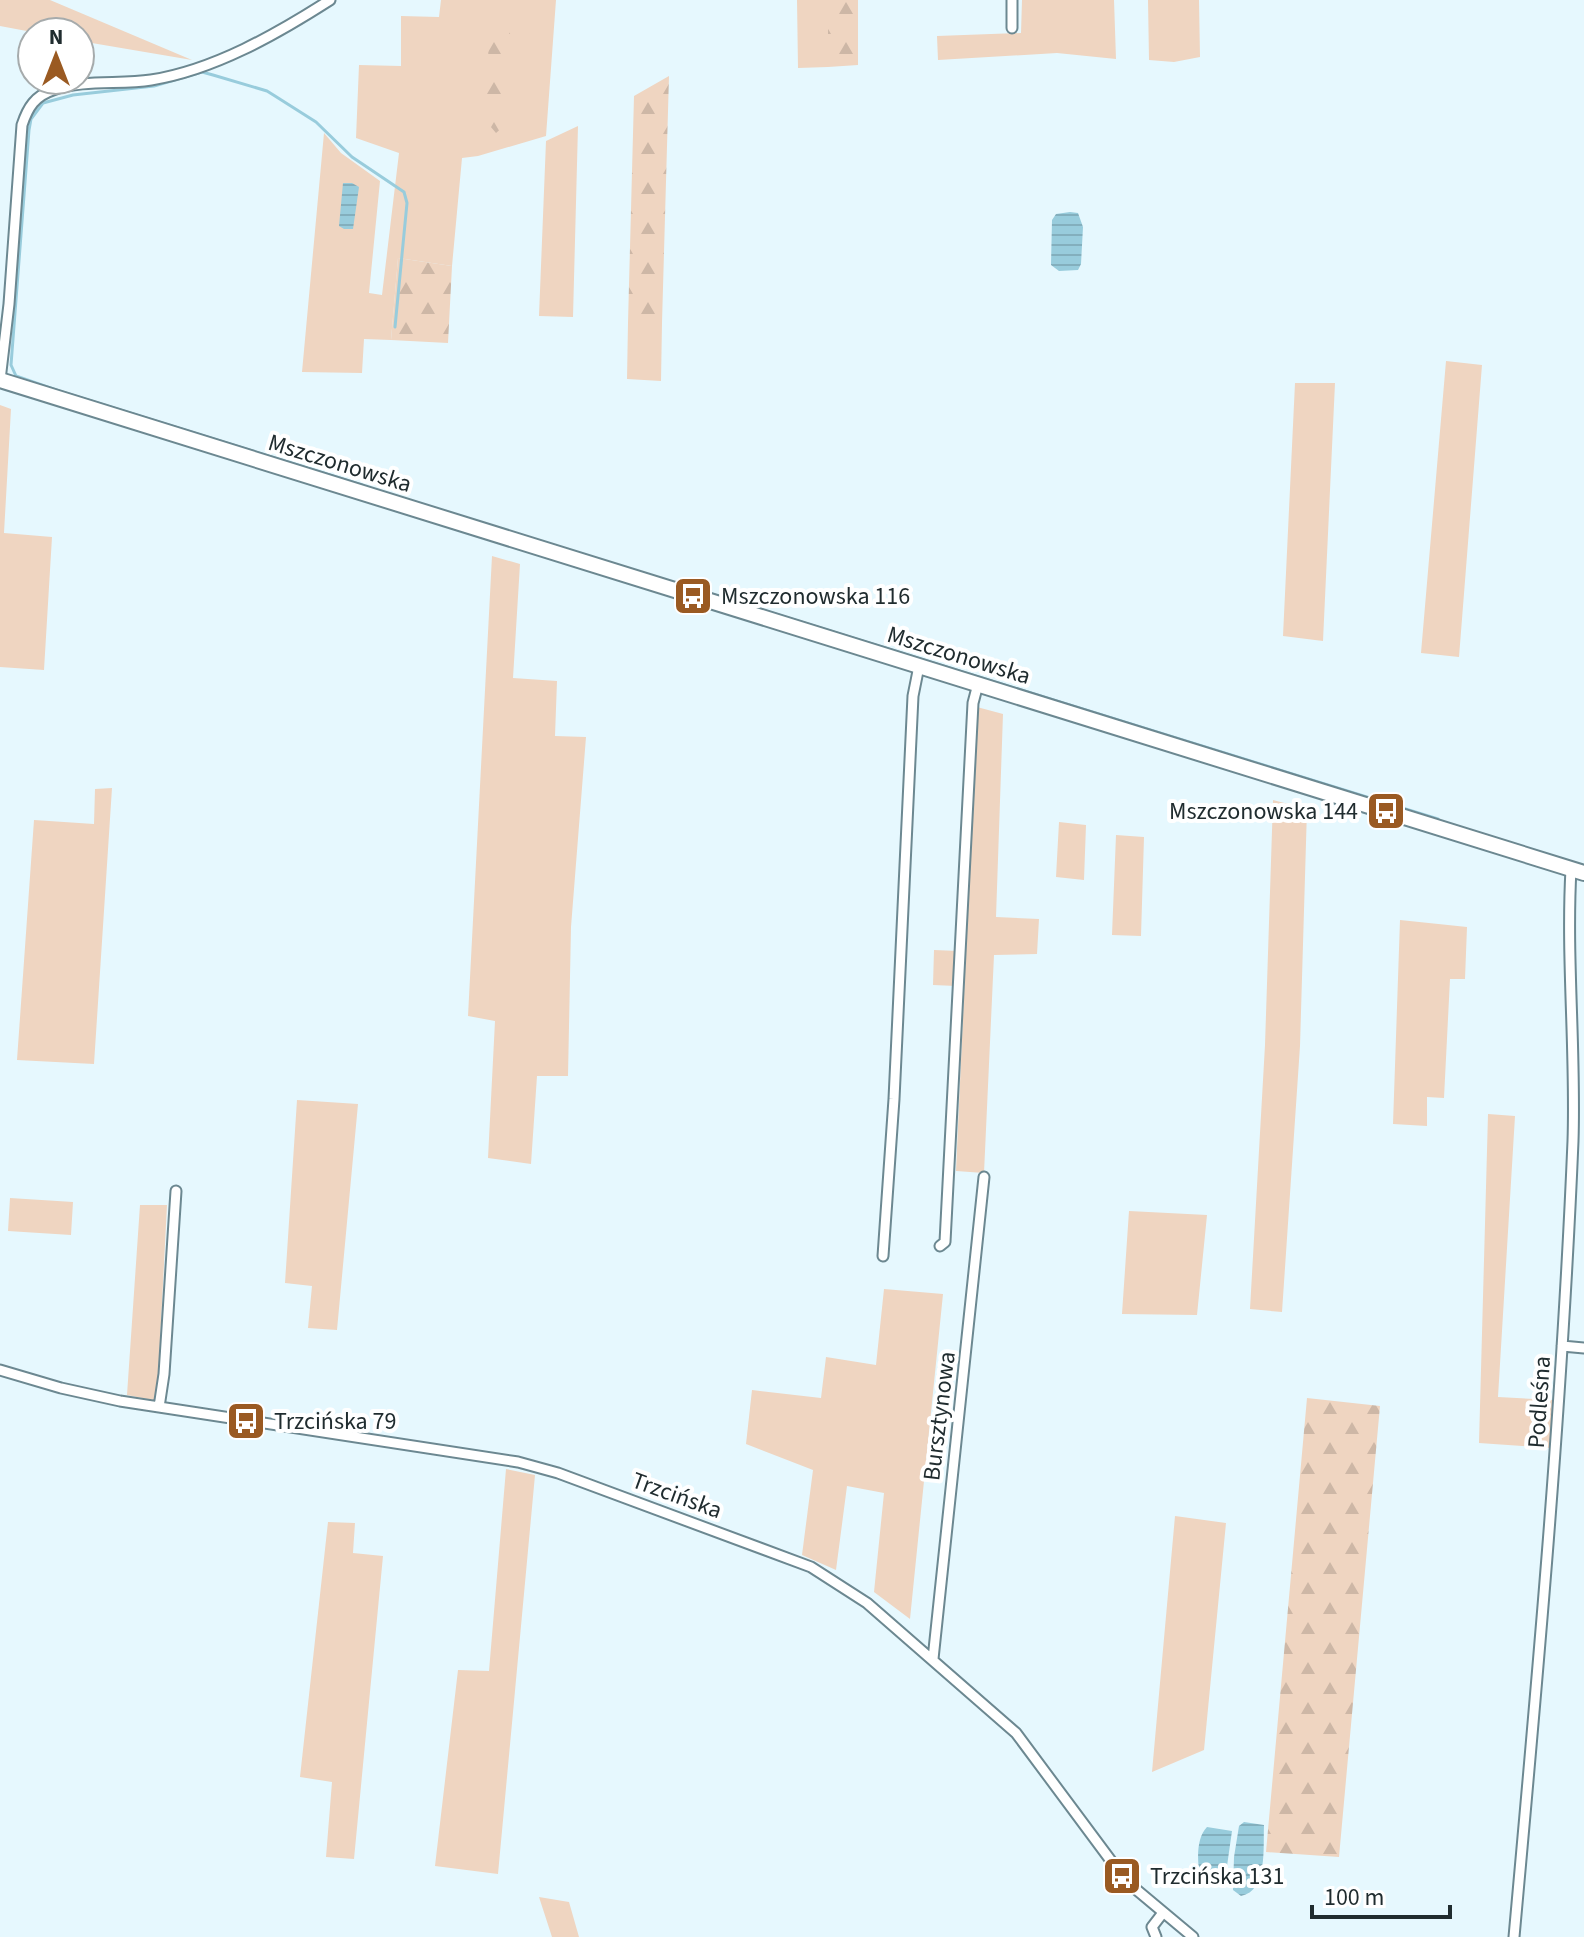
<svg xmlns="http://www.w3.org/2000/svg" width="1584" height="1937" font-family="'Source Sans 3',sans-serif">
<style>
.green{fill:#efd5c1}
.forest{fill:url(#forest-firs)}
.water{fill:url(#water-rules)}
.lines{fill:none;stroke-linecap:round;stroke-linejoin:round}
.stream{stroke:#98ccdc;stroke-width:3}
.street-casing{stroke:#6c8891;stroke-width:13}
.primary-casing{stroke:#6c8891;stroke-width:18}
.street{stroke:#fff;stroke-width:9}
.primary{stroke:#fff;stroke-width:14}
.labels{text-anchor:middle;stroke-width:8;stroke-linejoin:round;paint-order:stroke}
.street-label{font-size:24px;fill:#202c2f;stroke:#fff}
.poi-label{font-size:24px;fill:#202c2f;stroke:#fff;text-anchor:start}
</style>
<defs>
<pattern id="forest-firs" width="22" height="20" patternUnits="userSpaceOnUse" patternTransform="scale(2)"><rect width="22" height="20" fill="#efd5c1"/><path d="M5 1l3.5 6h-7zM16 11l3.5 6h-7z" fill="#cdb7a6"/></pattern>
<pattern id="water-rules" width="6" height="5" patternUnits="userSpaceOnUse" patternTransform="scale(2)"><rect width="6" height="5" fill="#98ccdc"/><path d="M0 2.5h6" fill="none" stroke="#83afbd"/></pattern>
</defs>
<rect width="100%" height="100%" fill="#e6f8fe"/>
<path class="green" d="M0,0h50l142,60 -112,-19v-9h-48l-32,-6z
M441,0h115l-10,136 -68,20 -16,2 -10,108 -54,-8 -7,82 -27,-1 -2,34 -60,-1 22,-239 17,20 39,28 -11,112 13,2 17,-142 -43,-15 3,-73 42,1v-50l38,1z
M797,0h31v67l-30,1z
M1022,0h92l2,59 -59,-6 -119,7 -1,-24 84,-3z
M1148,0h51l1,57 -26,5 -25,-2z
M578,126l-5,191 -34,-1 7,-175z
M628,323h34l-1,58 -34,-2z
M1446,361l36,4 -23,292 -38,-4z
M1295,383h40l-12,258 -40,-5z
M0,405l11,4 -7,124 48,4 -8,133 -44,-3z
M492,556l28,8 -7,114 44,3 -2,55 31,1 -15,190 -3,149h-31l-6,88 -43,-6 7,-137 -27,-5z
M977,707l26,7 -7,203 43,2 -2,35 -43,1 -10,218 -28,-2z
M112,788l-18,276 -77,-4 17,-240 60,4 1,-35z
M1273,800l34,9 -7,237 -18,266 -32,-3 15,-264z
M1059,822l27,3 -2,55 -28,-3z
M1116,835l28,2 -3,99 -29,-1z
M1400,920l67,7 -2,52h-15l-6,119 -17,-1v29l-34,-2z
M934,950l24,1 -2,35 -23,-1z
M297,1100l61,4 -21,226 -29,-2 4,-42 -27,-3z
M1488,1114l27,2 -17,281 55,3 -3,48 -71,-5z
M10,1198l63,4 -2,33 -63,-4z
M140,1205h27l-10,196 -30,-6z
M1129,1211l78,4 -10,100 -75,-1z
M884,1289l59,5 -33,325 -36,-27 10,-99 -37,-7 -11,84 -34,-15 11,-85 -67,-26 6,-54 69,8 5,-41 50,8z
M506,1469l29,6 -37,399 -63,-8 23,-196 31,1z
M1175,1516l51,7 -22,227 -52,22z
M328,1522l27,1 -2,30 30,3 -29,303 -28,-2 6,-75 -32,-5z
M539,1897l30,5 10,35h-27z"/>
<path class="forest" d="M828,0h30v65l-30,2z
M505,16l6,21 -7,89 -8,7 -11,-13 5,-102z
M669,76l-7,247h-34l6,-227z
M398,258l54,8 -4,77 -57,-3z
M1307,1398l73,8 -41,451 -73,-5z"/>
<path class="water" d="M343,183h9l7,4 -6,42h-9l-5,-3z
M1070,212l8,1 5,14 -2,37 -3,6 -19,1 -8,-6 1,-45 4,-6z
M1244,1822l20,3c-1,21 4,66 -23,71l-8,-6 1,-33 5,-31z
M1207,1827l25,4 -7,49 -3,3 -15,1 -5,-2c-5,-15 -7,-43 5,-55z"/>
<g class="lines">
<path class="stream" d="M362,485l-303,-94 -43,-15 -5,-11 18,-235 2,-11 12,-16 30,-8 81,-9 48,-14 11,3 54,16 8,5 41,26 36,35 52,35 3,11 -12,124
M698,590l740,229"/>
<defs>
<path id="street" d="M1012,0v28
M0,380l9,-76 13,-179c6,-18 13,-29 31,-35 31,-11 67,-5 98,-10 63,-10 126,-46 179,-80
M940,1246l5,-4 28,-539 5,-19
M883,1256l11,-157 19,-403 6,-30
M1562,1346l22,2
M0,1370l61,18 59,13 398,61 40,11 253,94 56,36 149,130 110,148 67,56
M159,1407l5,-33 12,-183
M933,1659l51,-482
M1156,1937l-4,-10 10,-13
M1514,1937c24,-265 48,-530 59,-796 3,-91 -7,-182 -2,-272"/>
<path id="primary" d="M0,380l1584,493"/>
</defs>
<use href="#street" class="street-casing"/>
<use href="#primary" class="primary-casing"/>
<use href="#street" class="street"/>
<use href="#primary" class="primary"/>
</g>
<defs>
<symbol id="bus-square" viewBox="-11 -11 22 22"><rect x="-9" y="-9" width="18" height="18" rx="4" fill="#9a5a22" stroke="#fff"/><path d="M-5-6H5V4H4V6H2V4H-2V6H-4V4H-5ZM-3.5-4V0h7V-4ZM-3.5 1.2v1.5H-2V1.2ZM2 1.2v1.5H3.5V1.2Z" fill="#fff"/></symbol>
</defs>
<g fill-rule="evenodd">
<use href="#bus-square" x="671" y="574" width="44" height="44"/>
<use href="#bus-square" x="1364" y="789" width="44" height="44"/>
<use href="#bus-square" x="224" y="1399" width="44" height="44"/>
<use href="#bus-square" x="1100" y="1854" width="44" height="44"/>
</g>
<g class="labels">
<g class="street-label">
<text transform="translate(340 463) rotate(17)" y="8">Mszczonowska</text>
<text transform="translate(959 655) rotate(17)" y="8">Mszczonowska</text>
<text transform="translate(1539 1402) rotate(-86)" y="8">Podleśna</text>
<text transform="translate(939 1416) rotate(-83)" y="8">Bursztynowa</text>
<text transform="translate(677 1495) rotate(20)" y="8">Trzcińska</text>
</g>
<g class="poi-label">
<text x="721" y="604">Mszczonowska 116</text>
<text x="1358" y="819" text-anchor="end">Mszczonowska 144</text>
<text x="274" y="1429">Trzcińska 79</text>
<text x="1150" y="1884">Trzcińska 131</text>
</g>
</g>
<g transform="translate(56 56)"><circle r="38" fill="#ffffff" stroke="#a6abac" stroke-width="2"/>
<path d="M0-6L14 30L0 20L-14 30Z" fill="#9a5a22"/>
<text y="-12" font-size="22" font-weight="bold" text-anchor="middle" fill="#202c2f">N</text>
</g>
<path d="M1312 1905v12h138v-12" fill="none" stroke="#202c2f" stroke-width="4"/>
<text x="1324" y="1905" font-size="24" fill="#202c2f" stroke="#ffffff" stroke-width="6" paint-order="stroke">100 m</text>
</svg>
